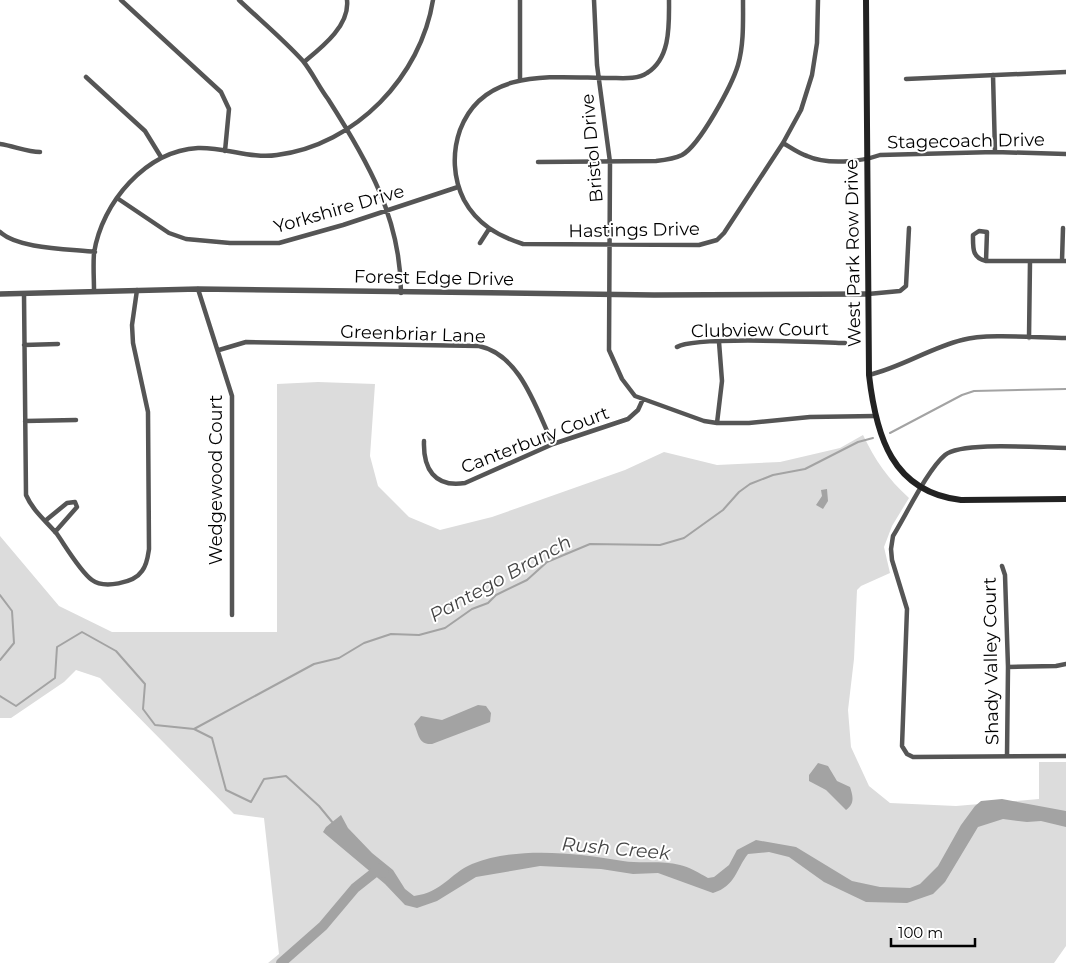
<svg xmlns="http://www.w3.org/2000/svg" width="1066" height="963" font-family="Montserrat,sans-serif">
<style>
.green{fill:#dcdcdc}
.water{fill:#a3a3a3}
.lines{fill:none;stroke-linecap:round;stroke-linejoin:round}
.stream{stroke:#a3a3a3;stroke-width:2}
.river{stroke:#a3a3a3;stroke-width:10}
.minor{stroke:#555;stroke-width:4.5}
.tertiary{stroke:#555;stroke-width:5.5}
.secondary{stroke:#222;stroke-width:6}
.labels{text-anchor:middle;stroke-width:4;stroke-linejoin:round;paint-order:stroke}
.street-label{font-size:18px;fill:#000;stroke:#fff}
.water-label{font-size:19px;font-style:italic;fill:#444;stroke:#fff}
</style>
<rect width="100%" height="100%" fill="#fff"/>
<path class="green" d="M318,382l57,2 -5,72 8,30 31,31 31,13 52,-13 133,-47 39,-18 53,13 63,-3 60,-14 23,-13c12,25 25,44 46,63l-17,28 -8,21 6,26 -29,13 -4,4 -3,69 -6,51 3,37 18,39 21,17 66,3 83,-7v-37h27v184l-12,17h-786l11,-9 -15,-136 -30,-4 -134,-136 -24,-8 -12,12 -53,36h-11v-182l59,70 53,26h165v-248z"/>
<path class="water" d="M827,489l1,12 -5,8 -7,-4 6,-9 -1,-6z
M478,705l8,1 5,7 -1,9 -58,22c-14,1 -13,-10 -18,-20l7,-8 21,4z
M818,763l10,3 9,15 13,6c3,9 5,17 -4,23l-20,-20 -17,-9v-6z
M1002,799l64,12v16l-25,-6 -14,1 -24,-3 -25,8 -33,55 -12,12 -26,9 -41,-1 -42,-20 -35,-25 -20,-5 -21,2c-12,15 -12,32 -35,39l-55,-20 -25,1 -32,-5 -61,-3 -64,11 -39,24 -20,7 -12,-3 -20,-21 -62,-52 3,-5 15,-12 7,13 24,25 21,17 12,19 9,7c29,-4 35,-22 58,-32 45,-18 105,-11 151,-3 19,3 38,-1 57,4 10,2 19,8 28,13l6,-1 15,-12 8,-15 19,-10 40,7 56,34 28,6 30,1 10,-4 18,-18 23,-41 14,-19 6,-5z"/>
<g class="lines">
<path class="stream" d="M890,433l72,-38 12,-4 92,-2
M0,595l12,16 2,32 -14,17
M0,696l16,10 39,-28 2,-31 25,-15 34,19 29,33 -2,25 12,16 39,4 18,9 14,52 25,12 13,-23 22,-3 33,30 14,17
M194,729l120,-65 25,-6 25,-15 27,-9 28,1 26,-7 27,-19 16,-6 8,-8 31,-15 20,-18 43,-18 70,1 24,-7 39,-28 16,-18 11,-8 23,-9 32,-6 53,-27 15,-4"/>
<path class="river" d="M281,963l42,-37 32,-38 24,-19 5,4"/>
<path class="minor" d="M121,0l100,92 8,17 -4,42
M239,0c21,20 44,39 64,61 9,11 16,26 25,38 39,61 73,119 73,194
M594,0l3,65 13,97 -1,188 13,29 13,17 69,25 13,2h32l61,-6 66,-1
M669,0c0,24 2,58 -22,73 -10,7 -26,5 -37,5 -54,0 -126,-12 -150,52 -8,23 -7,48 4,70 13,24 34,36 59,44l176,1 18,-5 7,-7 59,-90 18,-33 11,-35 5,-32 1,-43
M304,62c17,-14 46,-36 43,-62
M993,75l2,77
M86,77l59,54 16,26
M520,79v-79
M906,79l160,-7
M783,143c7,4 15,10 24,13 20,9 53,6 73,-1l115,-3 71,2
M0,144c14,2 27,8 40,8
M538,162l118,-1c9,-1 18,-2 26,-6 18,-10 50,-70 56,-90 6,-21 5,-44 5,-65
M117,198l52,35 17,6 44,4h49l64,-18 115,-38
M0,232c18,17 70,17 95,20
M480,243l9,-14
M986,261l1,-29 -8,-1 -6,4c0,13 -1,23 13,26h80
M1062,261l1,-33
M198,289l34,107v219
M94,291c0,-13 -1,-25 0,-38 8,-51 52,-102 104,-105 27,-1 53,11 79,7 79,-10 144,-79 156,-155
M24,294l2,201c7,16 20,26 31,39 9,13 23,37 35,46 12,9 42,3 50,-9 5,-6 6,-15 7,-22l-1,-137 -15,-69 -1,-18 5,-35
M868,294l32,-3 6,-5 3,-58
M1029,338l1,-77
M24,345l34,-1
M677,347c17,-11 140,-5 168,-4
M219,350l27,-8 233,4c42,9 57,63 74,98
M869,375c33,-8 61,-27 93,-35 25,-7 77,-2 104,-2
M25,421l51,-1
M717,423l5,-42 -3,-39
M424,441c-1,27 10,47 41,42l88,-39 75,-25 10,-9 5,-11
M1066,448c-25,0 -104,-7 -121,7 -17,14 -39,60 -52,81l-2,13 1,11 15,49 -5,137 5,8 6,3 153,-1
M45,521l22,-18 8,-1 2,5 -22,25
M1002,566l3,9 3,92 -1,89
M1008,667l48,-1 10,-2"/>
<path class="tertiary" d="M0,294l198,-5 456,6 214,-1"/>
<path class="secondary" d="M866,0l3,375c7,61 23,117 92,125l105,-1"/>
</g>
<g class="labels">
<g class="street-label">
<text transform="translate(966 141) rotate(-1)" y="6">Stagecoach Drive</text>
<text transform="translate(592 148) rotate(-95)" y="6">Bristol Drive</text>
<text transform="translate(339 209) rotate(-16)" y="6">Yorkshire Drive</text>
<text transform="translate(634 230) rotate(-1)" y="6">Hastings Drive</text>
<text transform="translate(853 253) rotate(-91)" y="6">West Park Row Drive</text>
<text transform="translate(434 278) rotate(1)" y="6">Forest Edge Drive</text>
<text transform="translate(760 330) rotate(-1)" y="6">Clubview Court</text>
<text transform="translate(413 334) rotate(2)" y="6">Greenbriar Lane</text>
<text transform="translate(535 440) rotate(-21)" y="6">Canterbury Court</text>
<text transform="translate(216 480) rotate(-90)" y="6">Wedgewood Court</text>
<text transform="translate(991 661) rotate(-91)" y="6">Shady Valley Court</text>
</g>
<g class="water-label">
<text transform="translate(500 578) rotate(-29)" y="7">Pantego Branch</text>
<text transform="translate(616 848) rotate(5)" y="7">Rush Creek</text>
</g>
</g>
<path d="M891 938v8h84v-8" fill="none" stroke="#000000" stroke-width="2.5"/>
<text x="898" y="938" font-size="15" fill="#000000" stroke="#ffffff" stroke-width="4" paint-order="stroke">100 m</text>
</svg>
